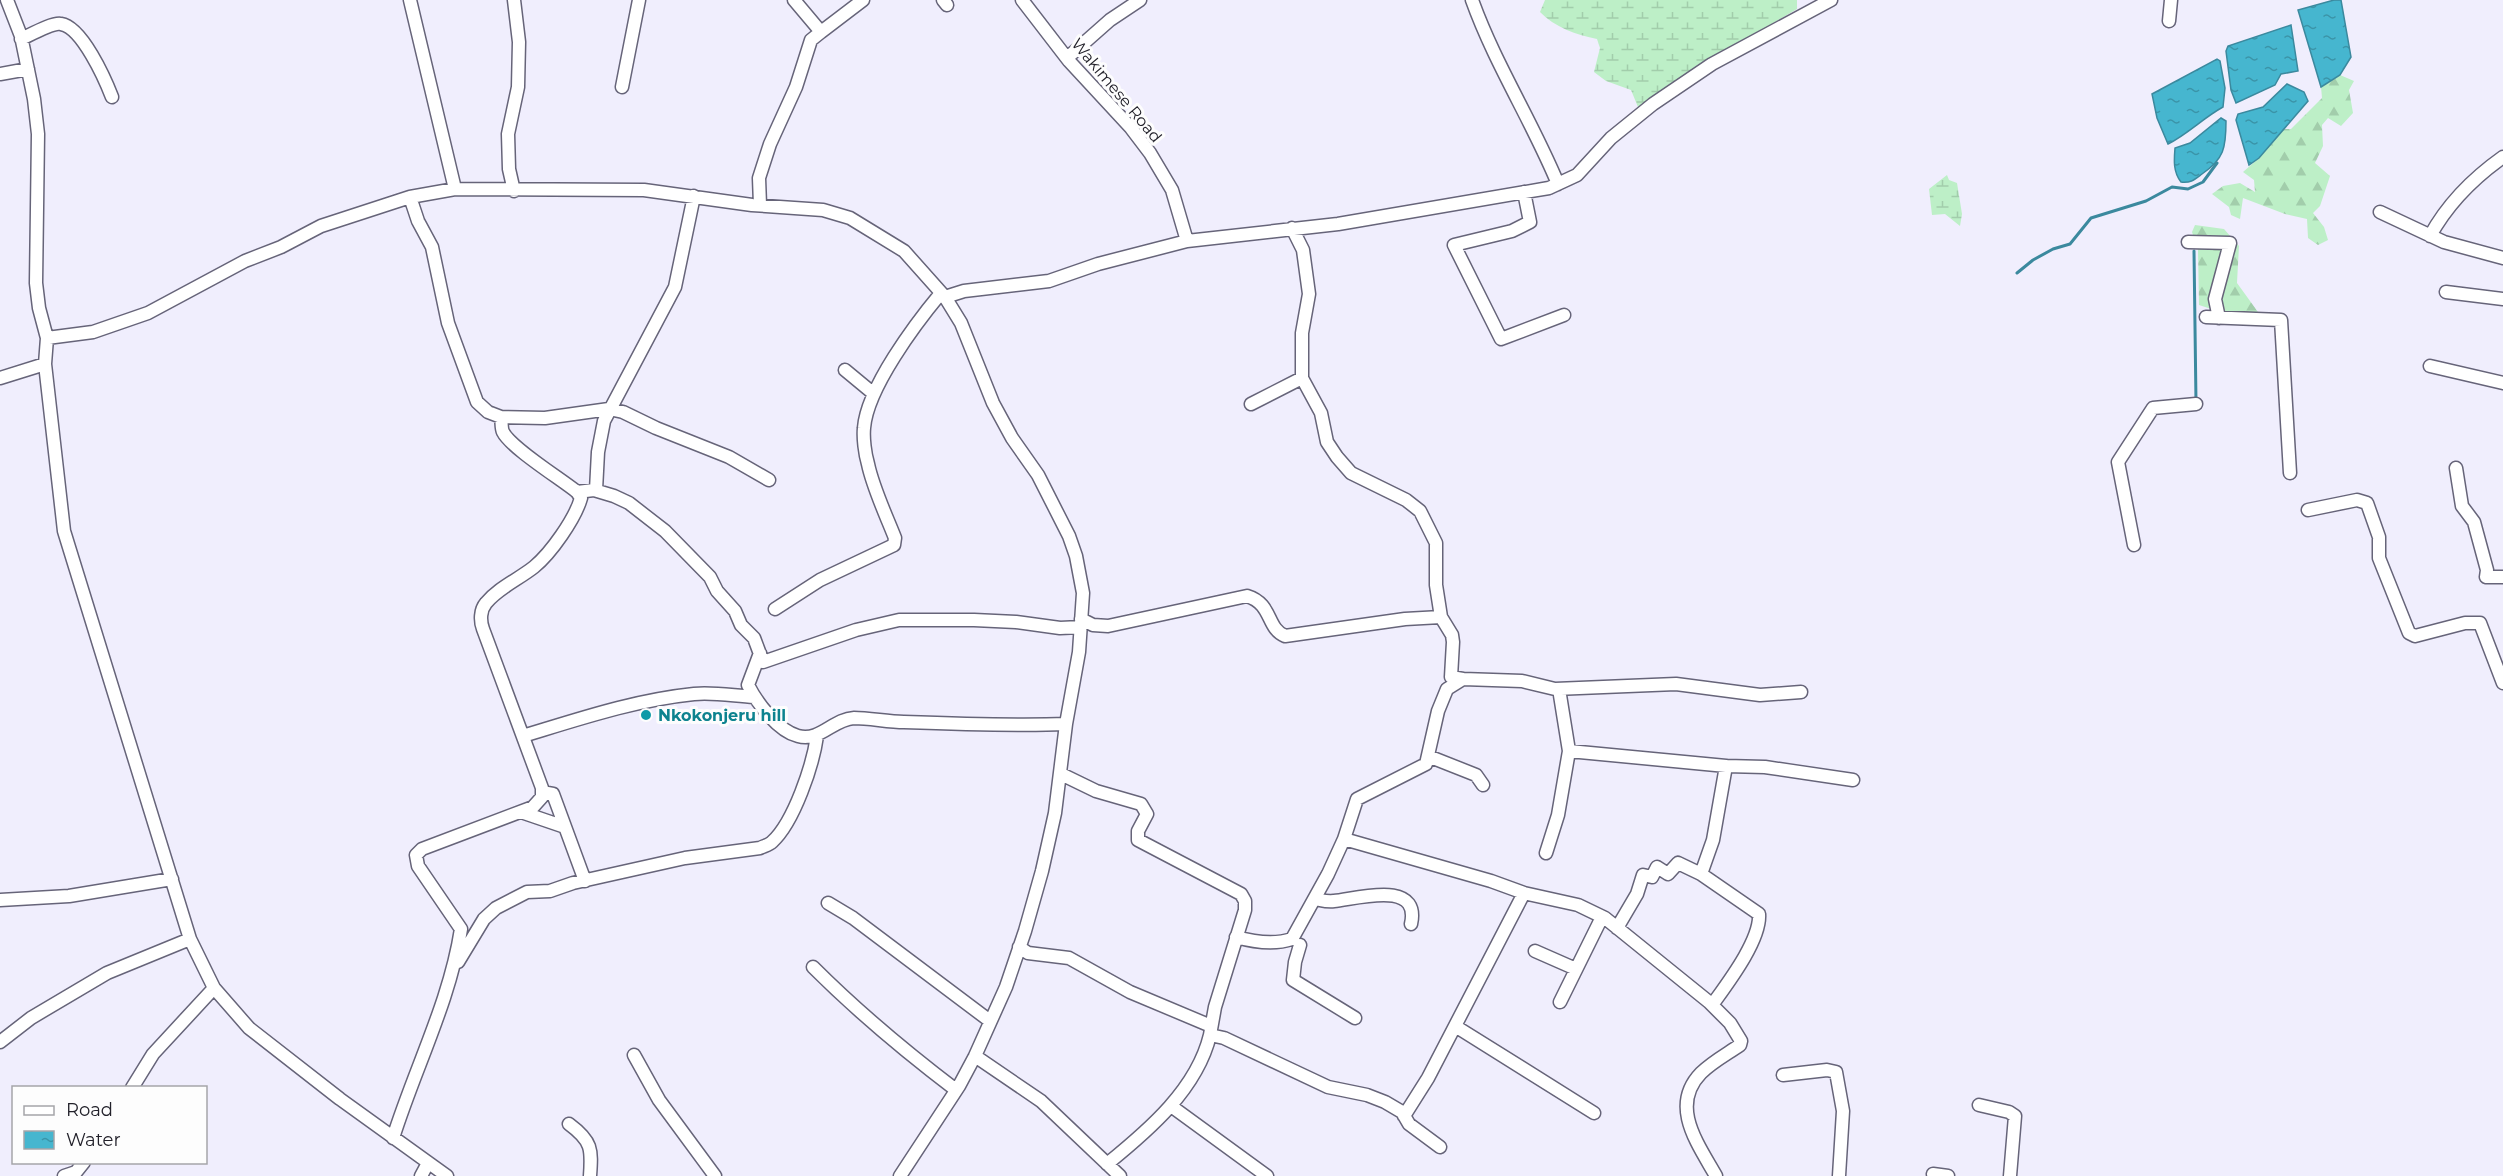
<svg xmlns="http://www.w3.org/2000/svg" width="2503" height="1176" font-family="Montserrat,sans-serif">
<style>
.forest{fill:url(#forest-firs)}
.wetland{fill:url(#wetland-marsh)}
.water{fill:url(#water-ripples);stroke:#3b899e;stroke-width:1.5}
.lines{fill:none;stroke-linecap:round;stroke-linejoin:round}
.stream{stroke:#3b899e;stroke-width:3}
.minor-casing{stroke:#666479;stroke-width:15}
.minor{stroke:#fff;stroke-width:12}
.culture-dot{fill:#0f9aa8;stroke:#fdfdfd;stroke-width:2}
.labels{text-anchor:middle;stroke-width:6;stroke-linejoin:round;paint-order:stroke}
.street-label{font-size:16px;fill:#22212a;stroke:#fdfdfd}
.culture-label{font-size:16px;font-weight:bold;fill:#0d838f;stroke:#fdfdfd;text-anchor:start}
</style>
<defs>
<pattern id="forest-firs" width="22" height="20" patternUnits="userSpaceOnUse" patternTransform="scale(1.5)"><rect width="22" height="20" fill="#bdefc7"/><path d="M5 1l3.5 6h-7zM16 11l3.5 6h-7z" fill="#a2cdab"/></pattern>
<pattern id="wetland-marsh" width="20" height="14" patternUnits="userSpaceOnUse" patternTransform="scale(1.5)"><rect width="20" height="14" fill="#bdefc7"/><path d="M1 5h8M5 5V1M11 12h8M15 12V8" fill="none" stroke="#a2cdab"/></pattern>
<pattern id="water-ripples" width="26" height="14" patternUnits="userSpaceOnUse" patternTransform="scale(1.5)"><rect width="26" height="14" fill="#46b6cf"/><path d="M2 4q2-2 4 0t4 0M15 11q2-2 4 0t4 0" fill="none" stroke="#3a94a8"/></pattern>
</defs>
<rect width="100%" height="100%" fill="#f0eefd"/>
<path class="forest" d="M2340,75l14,6 -5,9 4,23 -12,13 -13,-8 -6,7 1,21 -8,17 15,13 -10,30 -7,7 11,14 4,13 -10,5 -10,-7 -1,-19 -22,-5 -42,-16 -3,21 -9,-4 -2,-8 -17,-13 11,-8 17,-3 15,9 -1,-12 -11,-8 16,-14 25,-29h7l31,-31 -1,-11z
M2195,225l29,4 15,17 -2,37 21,29 -10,9 -49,-16 -1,-55 -6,-18z"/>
<path class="wetland" d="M1545,0h252v9l-121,72 -38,26 -7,-17 -25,-9 -12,-9 6,-24 -3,-9c-20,-4 -43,-12 -57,-27z
M1947,175l2,5 8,3 5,31 -2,12 -15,-12 -13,1 -3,-26z"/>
<path class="water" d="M2334,0h7l10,57 -11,18 -19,12 -23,-77z
M2291,25l7,46 -17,3 -6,11 -39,18 -5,-13 -5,-39 2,-5z
M2217,59l3,2 5,27 -2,19c-20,11 -35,27 -55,37l-11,-26 -5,-24z
M2287,84l17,8 4,9 -49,57 -10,7 -13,-45 2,-6 25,-7z
M2221,118l5,3c0,27 -2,38 -24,53 -8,6 -11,9 -21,8 -8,-10 -7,-22 -6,-34l15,-5z"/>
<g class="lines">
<path class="stream" d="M2194,251l2,151
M2017,273l16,-13 20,-11 17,-5 21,-26 55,-17 26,-14 16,2 15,-7 14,-19"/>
<defs>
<path id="minor" d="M7,0l14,36 13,63 4,35 -2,149 3,25 8,30 -2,26 19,167 126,408 24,49 35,40 91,71 107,77
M410,0l45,189
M943,0l4,5
M1022,0l47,61 62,67 19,25 22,37 15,51
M1472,0c23,64 60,121 86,184
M2169,21l2,-21
M821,32l42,-32
M21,39c9,-4 32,-17 40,-15 21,3 44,55 51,73
M1067,58l43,-38 30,-20
M0,74l28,-5
M622,87l17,-87
M514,191l-5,-22 -1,-35 10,-47 1,-45 -5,-42
M1524,192l6,30 -18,9 -58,14 47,94 63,-24
M410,197l8,24 14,26 16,76 29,79 11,10 13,5 44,1 64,-9 14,3 33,16 73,29 40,23
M760,205l-1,-27 11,-34 26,-57 15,-47 10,-8 -27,-32
M2380,212l64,30 59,16
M2430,236c18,-33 42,-57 73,-79
M2188,242l42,1 -15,56 4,19
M2446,292l57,7
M945,297l19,-6 85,-10 49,-17 89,-23 151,-17 211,-36 28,-13 34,-37 42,-34 59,-40 119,-64
M2206,317l75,3 9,153
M47,338l46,-6 55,-19 97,-52 36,-14 40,-21 89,-29 45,-8 189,1 108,15 71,5 27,8 54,33 41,46 16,26 32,80 19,35 26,37 31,61 7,20 7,37 -4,59 -13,72 -11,89 -13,58 -17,60 -19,56 -31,69 -16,30 -59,90
M2430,366l73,17
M845,370l29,24
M0,378l45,-14
M1251,404l51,-26
M2456,468l6,38 12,16 13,48 -1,7h17
M596,490l2,-38 6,-31 71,-134 19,-91
M577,492l17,-2 20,6 15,7 36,28 45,46 7,14 18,20 6,14 13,13 9,24 93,-32 43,-10h75l42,2 44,6 21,-1
M2308,510l49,-10 10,3 12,34v21l30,75 6,3 50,-13h15l23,60
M2134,545l-16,-83 35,-54 43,-4
M775,609l45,-29 74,-35 1,-7c-9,-23 -22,-50 -27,-74 -3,-10 -5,-26 -4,-36 3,-40 52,-105 77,-135
M1081,619l12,6 15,1 139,-30c26,8 19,32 38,40l120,-17 36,-2
M760,653l-12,32c9,18 30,46 50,51 22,6 35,-17 56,-18 16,0 34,4 50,4 54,2 108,4 162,2
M1463,679l59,2 33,8 121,-5 84,11 41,-3
M523,736c56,-17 112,-36 171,-42 20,-2 40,2 60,3
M1569,751l157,15 39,1 88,13
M1428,756l48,19 7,10
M1061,774l35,17 45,13 6,10 -9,17v9l103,54 4,7v9l-30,97 -5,28
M542,792l11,2 32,87
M521,812l44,15
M1344,839l147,42 33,12 54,12 27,13 104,84 21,21 11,18 -1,4c-13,9 -28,17 -39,28 -32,33 -3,71 15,103
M1546,853l12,-38 11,-64 -10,-62
M1701,874l12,-34 13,-74
M1315,899c6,1 12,3 19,2 22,-2 87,-22 77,23
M0,900l69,-4 103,-17
M828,903l25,15 137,103
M1617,928l20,-34 6,-19 9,2 5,-10 11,7 10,-11 23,11 58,40c2,26 -32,70 -47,91
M1236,937c18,5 38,8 56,2l36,-65 16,-35 13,-40 69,-35 12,-53 9,-22 16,-10 -12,-2 2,-35 -1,-7 -11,-18 -5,-32v-42l-16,-32 -14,-11 -55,-27 -14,-16 -10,-15 -6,-29 -19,-35v-45l7,-39 -6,-44 -11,-22
M1300,945l-5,17 -2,18 62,38
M1019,947l9,6 41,5 61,34 81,34
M1535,951l41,18
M458,962l26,-43 12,-11 31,-16 23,-1 23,-8 112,-25 75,-10c4,-2 9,-3 12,-6 22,-20 41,-77 45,-106
M813,967c45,45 93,85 143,123
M1560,1002l42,-85
M1455,1026l139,87
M0,1042l31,-24 76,-45 83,-34
M634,1055l25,45 56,76
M975,1056l66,45 79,75
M1783,1075l44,-5 9,2 7,39 -4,65
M132,1088l21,-34 61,-66
M1979,1105l30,7 6,4 -5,60
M1171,1106l96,70
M1404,1116l24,-38 96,-185
M569,1124c23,17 23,25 21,52
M393,1138c22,-70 57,-137 68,-209l-43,-63 -2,-11 6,-6 111,-42 9,-10v-9l-59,-159c-3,-8 -3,-19 3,-26 12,-15 33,-24 48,-36 17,-14 41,-48 47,-69l-4,-6c-16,-13 -66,-44 -74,-60 -2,-4 -1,-10 -2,-15
M1107,1164c42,-34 90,-75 103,-129l14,3 104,49 39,8 18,7 17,10 7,12 31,23
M1933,1174l15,2
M64,1176l12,-4 8,-10
M421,1176l7,-13"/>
</defs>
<use href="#minor" class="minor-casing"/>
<use href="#minor" class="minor"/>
</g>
<circle class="culture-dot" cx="646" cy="715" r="6"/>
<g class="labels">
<g class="street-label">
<text transform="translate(1117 90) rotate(50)" y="6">Wakimese Road</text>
</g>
<g class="culture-label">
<text x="658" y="721">Nkokonjeru hill</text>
</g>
</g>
<rect x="12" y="1086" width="195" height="78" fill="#fdfdfd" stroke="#a5a5a9" stroke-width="1.5"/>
<rect x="24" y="1106" width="30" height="9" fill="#ffffff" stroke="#a5a5a9" stroke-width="1.5"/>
<text x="66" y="1116" font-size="18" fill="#22212a">Road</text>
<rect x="24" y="1131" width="30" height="18" fill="url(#water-ripples)" stroke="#a5a5a9" stroke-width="1.5"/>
<text x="66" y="1146" font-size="18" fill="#22212a">Water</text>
</svg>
